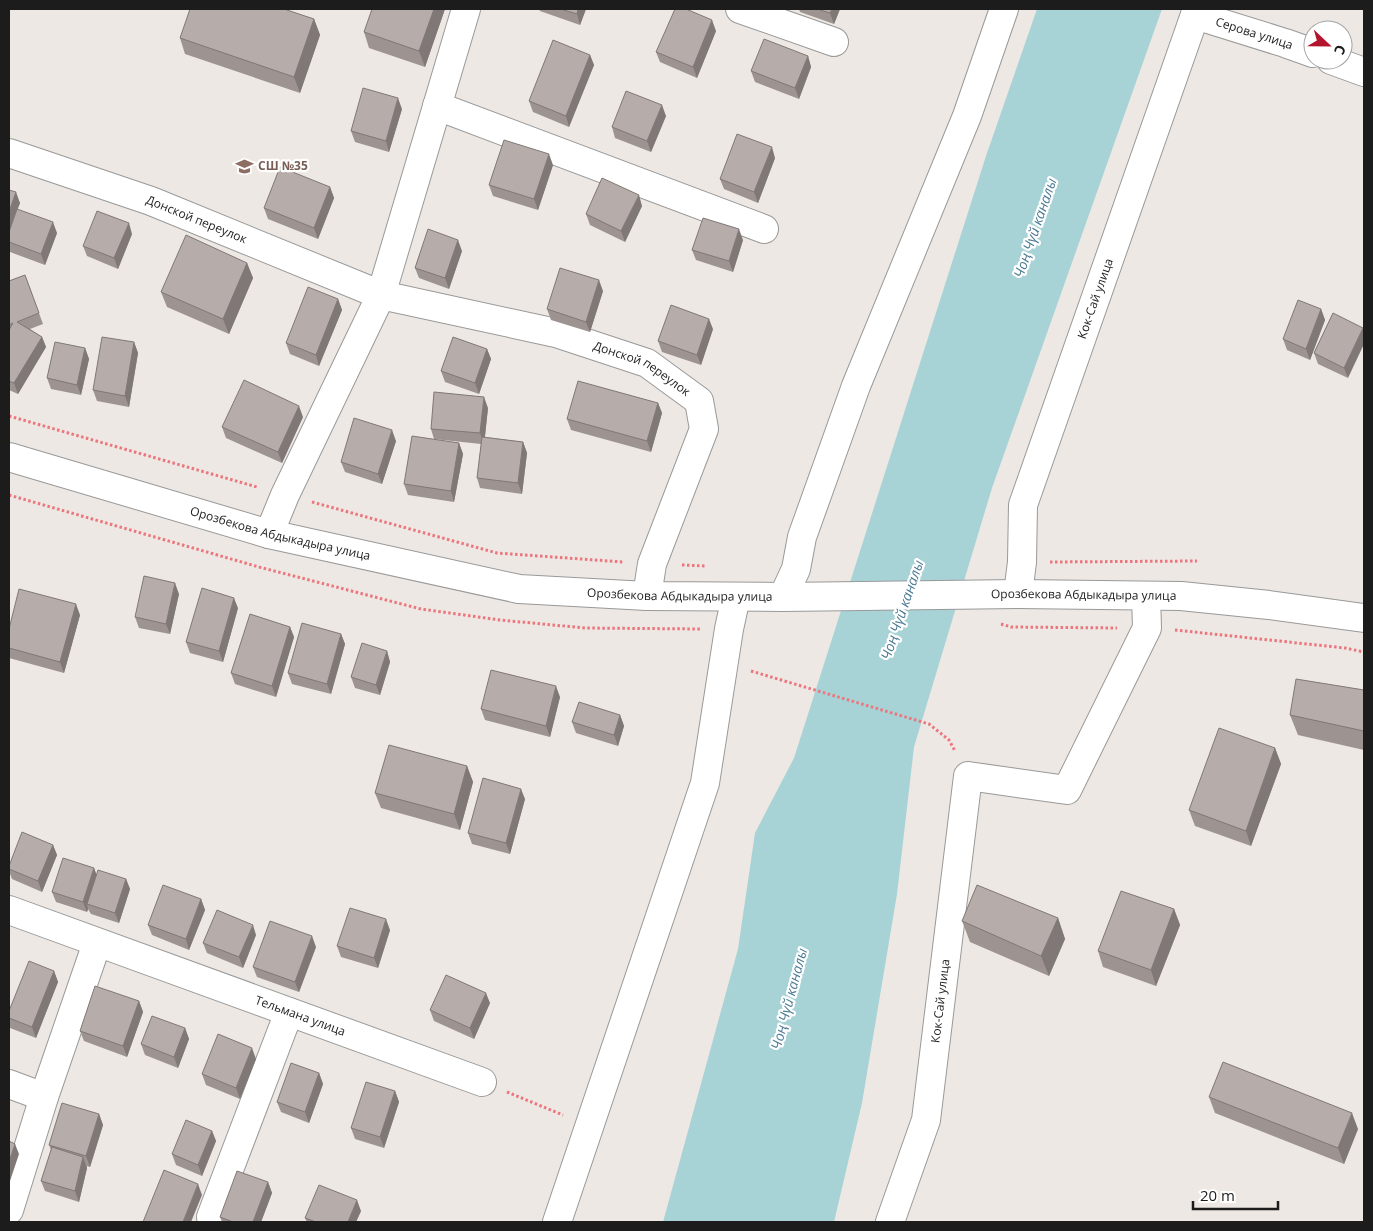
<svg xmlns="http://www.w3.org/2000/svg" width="1373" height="1231" font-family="'Open Sans',sans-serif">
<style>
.water{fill:#a8d3d6}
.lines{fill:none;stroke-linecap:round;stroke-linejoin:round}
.minor-casing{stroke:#999;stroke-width:30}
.path{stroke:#eb767d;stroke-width:3;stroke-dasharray:2.5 2.5;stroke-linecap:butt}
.minor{stroke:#fff;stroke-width:28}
.wall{fill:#9d9491}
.shaded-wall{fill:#7f7876}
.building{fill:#b6aca9;stroke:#7f7876}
.labels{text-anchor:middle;stroke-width:4.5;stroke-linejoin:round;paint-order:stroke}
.street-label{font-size:12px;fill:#1c1c1c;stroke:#fff}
.education-label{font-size:12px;font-weight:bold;fill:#785e54;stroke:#fff;text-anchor:start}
.water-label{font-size:14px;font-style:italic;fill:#4c7b94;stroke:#fff}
</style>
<rect width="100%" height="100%" fill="#ede8e3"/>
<path class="water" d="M1037,9h125l-170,479 -78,259 -17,147 -35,209 -28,119h-171l75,-273 17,-116 39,-75 192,-602z"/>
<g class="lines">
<defs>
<g id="minor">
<path d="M740,9l94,33"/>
<path id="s1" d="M1195,15l90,28 28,10"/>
<path d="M1331,60l33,12"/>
<path d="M437,106l327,123"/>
<path id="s2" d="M9,153l142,48 230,94 175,38 91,30 52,38 5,28 -52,135 -5,32"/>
<path id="s3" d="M9,457l260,77 250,55 128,7 136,1 235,-3 163,2 88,9 95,13"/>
<path d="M269,534l16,-39 96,-200 85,-286"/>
<path id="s4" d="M1018,594l4,-32 1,-57 174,-496"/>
<path d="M783,597l13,-28 6,-32 54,-151 111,-270 37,-107"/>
<path id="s5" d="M9,910l473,172"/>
<path d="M9,1084l35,13"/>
<path d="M9,1210l35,-113 53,-154"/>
<path d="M211,1217l78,-205"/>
<path d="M557,1222l148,-439 24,-154 7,-32"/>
<path id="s6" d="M890,1222l36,-102 42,-344 99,14 80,-162 -1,-32"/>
</g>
</defs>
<use href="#minor" class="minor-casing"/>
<path class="path" d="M9,416l248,71
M9,495l250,72 162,42 79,11 85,8 116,1
M312,502l185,51 126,9
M1050,562l147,-1
M682,565l24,1
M1001,624l10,3 106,1
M1175,630l170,18 19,4
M751,671l178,53 20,16 6,11
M507,1092l56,23"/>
<use href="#minor" class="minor"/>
</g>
<path class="wall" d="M445,9l-20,58 -56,-19 -5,-16z
M539,9h47l-6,16 -40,-14z
M799,9h41l-6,15 -34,-12z
M314,19l6,16 -20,58 -115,-39 -5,-16z
M716,31l-19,47 -37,-16 -4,-10z
M590,55l4,10 -25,62 -36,-15 -4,-11z
M808,56l3,11 -12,32 -44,-17 -4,-11z
M402,109l-13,43 -34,-10 -4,-11z
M666,116l-15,36 -36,-14 -3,-11z
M775,158l-17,45 -34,-14 -4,-10z
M553,165l-15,45 -45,-14 -4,-11z
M330,187l4,11 -16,41 -50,-20 -4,-11z
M9,190l11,13 -3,6 40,24 -12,32 -35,-13 -1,-3z
M642,206l-17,36 -35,-17 -4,-11z
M132,234l-14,35 -31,-13 -4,-10z
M743,240l-10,32 -37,-12 -4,-10z
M462,251l-13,38 -30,-11 -4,-10z
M247,263l6,15 -24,56 -62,-27 -6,-15z
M25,275l18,49 -13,5 12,8 4,10 -28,47 -9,-4v-109z
M603,291l-13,41 -39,-12 -4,-11z
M338,299l4,11 -23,56 -29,-12 -4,-11z
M1321,309l4,11 -15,40 -23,-10 -4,-11z
M1333,313l15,65 -30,-14 -4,-11z
M713,329l-12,36 -39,-13 -4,-11z
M134,342l4,11 -9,54 -32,-6 -4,-11z
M85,348l4,11 -8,36 -30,-6 -4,-11z
M487,349l4,10 -12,35 -34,-12 -4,-11z
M658,403l4,10 -11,39 -80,-22 -4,-11z
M488,408l-3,29 38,5 4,11 -5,41 -42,-6 -3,-10 4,-34 -47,-5 -3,-10z
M303,417l-21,46 -56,-25 -4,-11z
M396,441l-14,43 -37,-12 -4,-10z
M459,443l4,11 -9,48 -46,-7 -4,-11z
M179,594l-9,40 -31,-6 -4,-11z
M238,608l-15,54 -33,-9 -4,-11z
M80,615l-16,58 -55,-15v-29z
M290,627l4,10 -18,60 -41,-13 -4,-11z
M341,634l4,10 -14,50 -39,-10 -4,-11z
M387,651l3,11 -10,33 -25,-7 -4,-11z
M1364,690v60l-66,-15 -8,-20z
M560,697l-10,40 -65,-17 -4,-11z
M620,715l4,11 -6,20 -42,-13 -4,-11z
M1275,748l6,16 -30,82 -56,-20 -6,-16z
M467,766l6,16 -13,48 -79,-22 -6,-15z
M525,799l-15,55 -38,-10 -4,-11z
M53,845l4,10 -15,37 -30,-13 -3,-8v-5z
M94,868l2,6 30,5 4,10 -11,34 -28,-9 -3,-5 -1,3 -31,-10 -4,-10z
M201,899l4,11 -16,40 -37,-15 -4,-10z
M1174,909l6,16 -24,61 -53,-19 -5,-16z
M1058,918l7,21 -16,37 -79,-34 -8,-21z
M390,930l-12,38 -37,-11 -4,-11z
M256,935l-13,33 -36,-15 -4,-10z
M316,947l-17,45 -42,-15 -4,-10z
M54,971l4,11 -22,56 -26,-10 -1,-4v-13z
M139,1001l4,11 -16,45 -43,-16 -4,-10z
M490,1003l-16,36 -40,-18 -4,-11z
M185,1028l4,11 -11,29 -33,-13 -4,-11z
M256,1059l-16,40 -34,-14 -4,-11z
M319,1073l4,11 -14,39 -28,-11 -4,-10z
M395,1091l4,11 -15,46 -29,-9 -4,-11z
M1209,1097l149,32 -14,35 -129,-51z
M99,1114l4,11 -13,42 -3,-1v2l-8,34 -34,-11 -4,-10 10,-31 -2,-5z
M212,1131l4,10 -14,35 -26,-11 -4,-11z
M268,1182l4,11 -11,29h-39l-2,-5z
M361,1211l-5,11h-49l-2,-4z"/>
<path class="shaded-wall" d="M434,9h11l-20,58 -6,-16z
M578,9h8l-6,16 -3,-11z
M832,9h8l-6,15 -4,-11z
M314,19l6,16 -20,58 -6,-16z
M712,20l4,11 -19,47 -4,-11z
M590,55l4,10 -25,62 -3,-11z
M808,56l3,11 -12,32 -4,-11z
M398,98l4,11 -13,43 -3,-11z
M662,105l4,11 -15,36 -4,-11z
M772,147l3,11 -17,45 -4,-11z
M549,154l4,11 -15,45 -4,-11z
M330,187l4,11 -16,41 -4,-11z
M16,192l4,11 -11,30v-21z
M639,195l3,11 -17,36 -4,-11z
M53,222l4,11 -12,32 -4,-11z
M129,223l3,11 -14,35 -4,-11z
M739,229l4,11 -10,32 -4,-11z
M458,240l4,11 -13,38 -4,-11z
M247,263l6,15 -24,56 -6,-15z
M599,280l4,11 -13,41 -4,-10z
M338,299l4,11 -23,56 -3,-11z
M1321,309l4,11 -15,40 -4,-11z
M709,319l4,10 -12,36 -4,-10z
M1363,328l1,3v13l-16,34 -4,-10z
M42,337l4,10 -28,47 -4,-11z
M134,342l4,11 -9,54 -4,-11z
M85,348l4,11 -8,36 -4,-10z
M487,349l4,10 -12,35 -4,-11z
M484,397l4,11 -4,36 -4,-11z
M658,403l4,10 -11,39 -4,-11z
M299,406l4,11 -21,46 -4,-11z
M392,430l4,11 -14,43 -4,-10z
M523,442l4,11 -5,41 -4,-11z
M459,443l4,11 -9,48 -3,-11z
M175,583l4,11 -9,40 -4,-10z
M234,598l4,10 -15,54 -4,-11z
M76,604l4,11 -16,58 -4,-11z
M290,627l4,10 -18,60 -4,-11z
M341,634l4,10 -14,50 -4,-10z
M387,651l3,11 -10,33 -4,-10z
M556,686l4,11 -10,40 -4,-11z
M620,715l4,11 -6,20 -4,-11z
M1275,748l6,16 -30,82 -5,-15z
M467,766l6,16 -13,48 -6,-16z
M521,789l4,10 -15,55 -4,-11z
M53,845l4,10 -15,37 -4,-11z
M94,868l4,11 -11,25 1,5 -1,3 -4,-10z
M126,879l4,10 -11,34 -4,-10z
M201,899l4,11 -16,40 -3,-11z
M1174,909l6,16 -24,61 -5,-16z
M1058,918l7,21 -16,37 -8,-20z
M386,919l4,11 -12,38 -4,-10z
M253,925l3,10 -13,33 -4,-11z
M312,936l4,11 -17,45 -4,-10z
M54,971l4,11 -22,56 -4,-11z
M486,993l4,10 -16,36 -4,-11z
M139,1001l4,11 -16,45 -4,-11z
M185,1028l4,11 -11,29 -4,-11z
M252,1048l4,11 -16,40 -4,-11z
M319,1073l4,11 -14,39 -4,-11z
M395,1091l4,11 -15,46 -4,-11z
M1352,1113l6,16 -14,35 -6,-16z
M99,1114l4,11 -13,42 -4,-11z
M212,1131l4,10 -14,35 -4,-11z
M15,1144l4,10 -10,30v-22z
M83,1157l4,11 -8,34 -4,-11z
M268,1182l4,11 -11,29h-8z
M198,1184l4,11 -11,27h-8z
M357,1200l4,11 -5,11h-8z"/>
<path class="building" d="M190,9h94l30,10 -20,58 -114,-39z
M372,9h62l-15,42 -55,-19z
M560,9h18l-1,5z
M675,9h11l26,11 -19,47 -37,-15z
M817,9h15l-2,4z
M764,39l44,17 -13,32 -44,-17z
M553,40l37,15 -24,61 -37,-15z
M363,88l35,10 -12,43 -35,-10z
M626,91l36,14 -15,36 -35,-14z
M737,134l35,13 -18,45 -34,-13z
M504,140l45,14 -15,45 -45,-14z
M280,167l50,20 -16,41 -50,-20z
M602,178l37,17 -18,36 -35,-17z
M9,190l7,2 -7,20z
M17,209l36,13 -12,32 -32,-12v-10z
M97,211l32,12 -15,35 -31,-12z
M703,218l36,11 -10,32 -37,-11z
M428,229l30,11 -13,38 -30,-10z
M186,235l61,28 -24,56 -62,-27z
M560,268l39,12 -13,42 -39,-13z
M25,275l14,38 -22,9 25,15 -28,46 -5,-2v-51l4,-7 -4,2v-44z
M308,287l30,12 -22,56 -30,-12z
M1298,300l23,9 -15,40 -23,-10z
M671,305l38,14 -12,36 -39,-14z
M1333,313l30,15 -19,40 -30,-15z
M102,337l32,5 -9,54 -32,-6z
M453,337l34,12 -12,34 -34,-12z
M55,342l30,6 -8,37 -30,-7z
M244,380l55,26 -21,46 -56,-25z
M578,381l80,22 -11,38 -80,-22z
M434,392l50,5 -4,36 -49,-4z
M354,418l38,12 -14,44 -37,-12z
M412,436l47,7 -8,48 -47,-7z
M482,437l41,5 -5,41 -41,-5z
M144,576l31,7 -9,41 -31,-7z
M202,588l32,10 -15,53 -33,-9z
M19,589l57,15 -16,58 -51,-14v-19z
M250,614l40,13 -18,59 -41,-13z
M302,623l39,11 -14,50 -39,-11z
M362,643l25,8 -11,34 -25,-8z
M491,670l65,16 -10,40 -65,-17z
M1296,679l68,11v41l-74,-16z
M579,702l41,13 -6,20 -42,-13z
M1219,728l56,20 -29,83 -57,-21z
M389,745l78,21 -13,48 -79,-21z
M483,778l38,11 -15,54 -38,-10z
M22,832l31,13 -15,36 -29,-12v-3z
M63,858l31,10 -11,34 -31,-10z
M98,870l28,9 -11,34 -28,-9z
M163,885l38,14 -15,40 -38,-14z
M977,885l81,33 -17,38 -79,-35z
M1121,891l53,18 -23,61 -53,-19z
M350,908l36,11 -12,39 -37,-12z
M217,910l36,15 -14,32 -36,-14z
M270,921l42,15 -17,46 -42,-15z
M29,961l25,10 -22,56 -23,-9v-7z
M446,975l40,18 -16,35 -40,-18z
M95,986l44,15 -16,45 -43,-15z
M152,1016l33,12 -11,29 -33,-13z
M218,1034l34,14 -16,40 -34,-14z
M1223,1062l129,51 -14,35 -129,-51z
M291,1063l28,10 -14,39 -28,-10z
M366,1082l29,9 -15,46 -29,-9z
M62,1103l37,11 -13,42 -37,-11z
M186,1120l26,11 -14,34 -26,-11z
M9,1141l6,3 -6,18z
M52,1147l31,10 -8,34 -34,-10z
M164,1170l34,14 -15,38h-40z
M237,1171l31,11 -15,40h-20l-13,-5z
M319,1185l38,15 -9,22h-32l-11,-4z"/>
<defs>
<symbol id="school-bare" viewBox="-9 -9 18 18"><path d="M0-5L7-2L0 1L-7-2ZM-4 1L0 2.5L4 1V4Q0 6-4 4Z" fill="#8d6e63" stroke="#fff" stroke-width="2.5" paint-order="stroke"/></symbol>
</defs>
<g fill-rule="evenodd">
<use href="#school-bare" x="232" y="154" width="25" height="25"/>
</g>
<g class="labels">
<g class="street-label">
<text dy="4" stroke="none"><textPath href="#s1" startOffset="62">Серова улица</textPath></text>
<text dy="4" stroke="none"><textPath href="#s2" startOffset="199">Донской переулок</textPath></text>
<text dy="4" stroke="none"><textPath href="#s4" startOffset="308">Кок-Сай улица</textPath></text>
<text dy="4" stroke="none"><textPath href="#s2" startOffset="671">Донской переулок</textPath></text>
<text dy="4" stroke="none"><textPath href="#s3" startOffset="282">Орозбекова Абдыкадыра улица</textPath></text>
<text dy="4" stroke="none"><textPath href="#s3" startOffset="688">Орозбекова Абдыкадыра улица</textPath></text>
<text dy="4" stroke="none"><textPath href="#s3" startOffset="1092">Орозбекова Абдыкадыра улица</textPath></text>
<text dy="4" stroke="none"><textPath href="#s6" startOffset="228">Кок-Сай улица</textPath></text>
<text dy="4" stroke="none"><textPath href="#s5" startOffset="310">Тельмана улица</textPath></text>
</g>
<g class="education-label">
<text x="258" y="170">СШ №35</text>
</g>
<g class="water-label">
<text transform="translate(1035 228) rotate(-71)" y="5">Чоң Чүй каналы</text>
<text transform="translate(902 610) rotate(-71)" y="5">Чоң Чүй каналы</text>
<text transform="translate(789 999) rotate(-75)" y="5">Чоң Чүй каналы</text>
</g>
</g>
<rect width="1373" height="1231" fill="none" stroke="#1c1c1c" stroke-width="20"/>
<g transform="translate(1328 45) rotate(112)"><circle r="24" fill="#ffffff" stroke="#a4a4a4"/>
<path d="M0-4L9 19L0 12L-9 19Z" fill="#b5142e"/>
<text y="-8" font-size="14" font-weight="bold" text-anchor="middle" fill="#1c1c1c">С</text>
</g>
<path d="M1193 1201v8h85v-8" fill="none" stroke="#1c1c1c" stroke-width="2.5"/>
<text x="1200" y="1201" font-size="15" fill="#1c1c1c" stroke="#ffffff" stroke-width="4" paint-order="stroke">20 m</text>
</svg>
